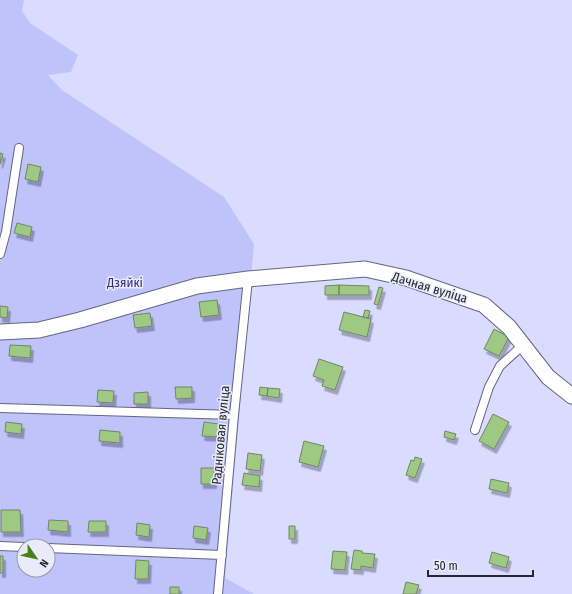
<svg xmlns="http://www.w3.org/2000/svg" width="572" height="594" font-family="'Fira Sans Condensed',sans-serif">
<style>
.green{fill:#bec3f9;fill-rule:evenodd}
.building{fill:#9dc982;stroke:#728468;filter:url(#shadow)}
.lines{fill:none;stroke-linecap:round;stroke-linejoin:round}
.lane-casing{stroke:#636684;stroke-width:10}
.street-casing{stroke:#636684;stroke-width:17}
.lane{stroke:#fff;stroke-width:8}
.street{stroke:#fff;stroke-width:15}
.labels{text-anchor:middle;stroke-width:3;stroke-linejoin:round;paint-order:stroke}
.park-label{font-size:13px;fill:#332b7f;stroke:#eaebf9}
.street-label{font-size:13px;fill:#252633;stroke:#eaebf9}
</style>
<defs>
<filter id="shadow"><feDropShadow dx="2.5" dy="4.5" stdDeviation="0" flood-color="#0004"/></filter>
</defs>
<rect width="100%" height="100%" fill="#d9dcff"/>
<path class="green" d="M0,0h24l-2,11 8,12 48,32 -7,17 -23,3 14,15 162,107 30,47 -29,334 29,16h-254zM24,546h24v24h-24z"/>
<path class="building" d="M0,153l3,1 -3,10z
M28,164l13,3 -3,15 -13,-3z
M17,223l15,4 -2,10 -16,-4z
M339,285l30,1v9h-30z
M339,285v10h-14v-9z
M379,287l4,1 -5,17 -4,-1z
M217,300l2,15 -18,2 -2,-15z
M0,306l8,1 -1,11 -7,-1z
M365,310l5,1 -2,7 -5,-1z
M344,312l27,7 -4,18 -28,-7z
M150,313l2,13 -17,2 -2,-13z
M494,329l15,8 -10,19 -15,-7z
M10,345l21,1 -1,12 -21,-2z
M319,359l24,8 -8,23 -13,-4 2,-6 -11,-4z
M175,387h17v11l-16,1z
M260,387l8,1 -1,8 -8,-1z
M268,388l12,1 -1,9 -12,-2z
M98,390l16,1 -1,12 -16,-1z
M148,392v12h-14v-11z
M493,414l16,8 -15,27 -15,-8z
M6,422l16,2 -1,10 -16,-2z
M204,422l15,2 -1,13 -16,-1z
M100,430l20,2v11l-21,-2z
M445,431l11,3 -2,6 -10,-3z
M304,441l20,5 -6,21 -19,-5z
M248,453l14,2 -2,16 -14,-2z
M415,457l7,2 -7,19 -9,-3 5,-15 3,1z
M201,468h13v16h-13z
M244,473l16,3 -1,11 -17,-2z
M491,479l18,4 -2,10 -18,-4z
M1,510h19l1,22h-20z
M49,520l19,1v11l-20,-2z
M89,521h17v11h-18z
M137,523l13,2 -1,12 -13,-2z
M194,526l14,2 -2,12 -13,-2z
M289,526h6v13h-6z
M354,550l8,1v2l13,1 -2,14 -12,-2v4l-10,-1z
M333,551l14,1 -2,18 -14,-1z
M492,552l17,5 -3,11 -17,-5z
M0,556h3v17h-3z
M136,560l13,1 -1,18h-13z
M406,582l13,3 -3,9h-13z
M170,587h9v7h-9z"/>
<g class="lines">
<defs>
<path id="lane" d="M0,254l6,-22 13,-84
M0,408l234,7
M475,430l14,-43 11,-21 23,-21
M0,546l24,1
M48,548l174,7
M218,594l16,-179 14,-136"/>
<path id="street" d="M0,332l39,-2 41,-10 117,-34 51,-7 117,-10 41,9 78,27 25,22 39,50 24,19"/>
</defs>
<use href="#lane" class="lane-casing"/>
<use href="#street" class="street-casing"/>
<use href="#lane" class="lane"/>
<use href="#street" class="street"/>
</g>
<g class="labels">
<g class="park-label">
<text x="125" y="287">Дзяйкі</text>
</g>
<g class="street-label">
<text transform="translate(430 287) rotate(17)" y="5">Дачная вуліца</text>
<text transform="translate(220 435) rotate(-85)" y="5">Радніковая вуліца</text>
</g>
</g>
<g transform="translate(36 558) rotate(124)"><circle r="19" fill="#eaebf9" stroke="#9b9caa"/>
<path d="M0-3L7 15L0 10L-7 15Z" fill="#498016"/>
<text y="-6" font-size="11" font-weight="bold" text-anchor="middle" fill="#252633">N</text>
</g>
<path d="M428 570v6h105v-6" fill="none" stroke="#252633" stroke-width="2"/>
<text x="434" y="570" font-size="12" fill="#252633" stroke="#eaebf9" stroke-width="3" paint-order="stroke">50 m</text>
</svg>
